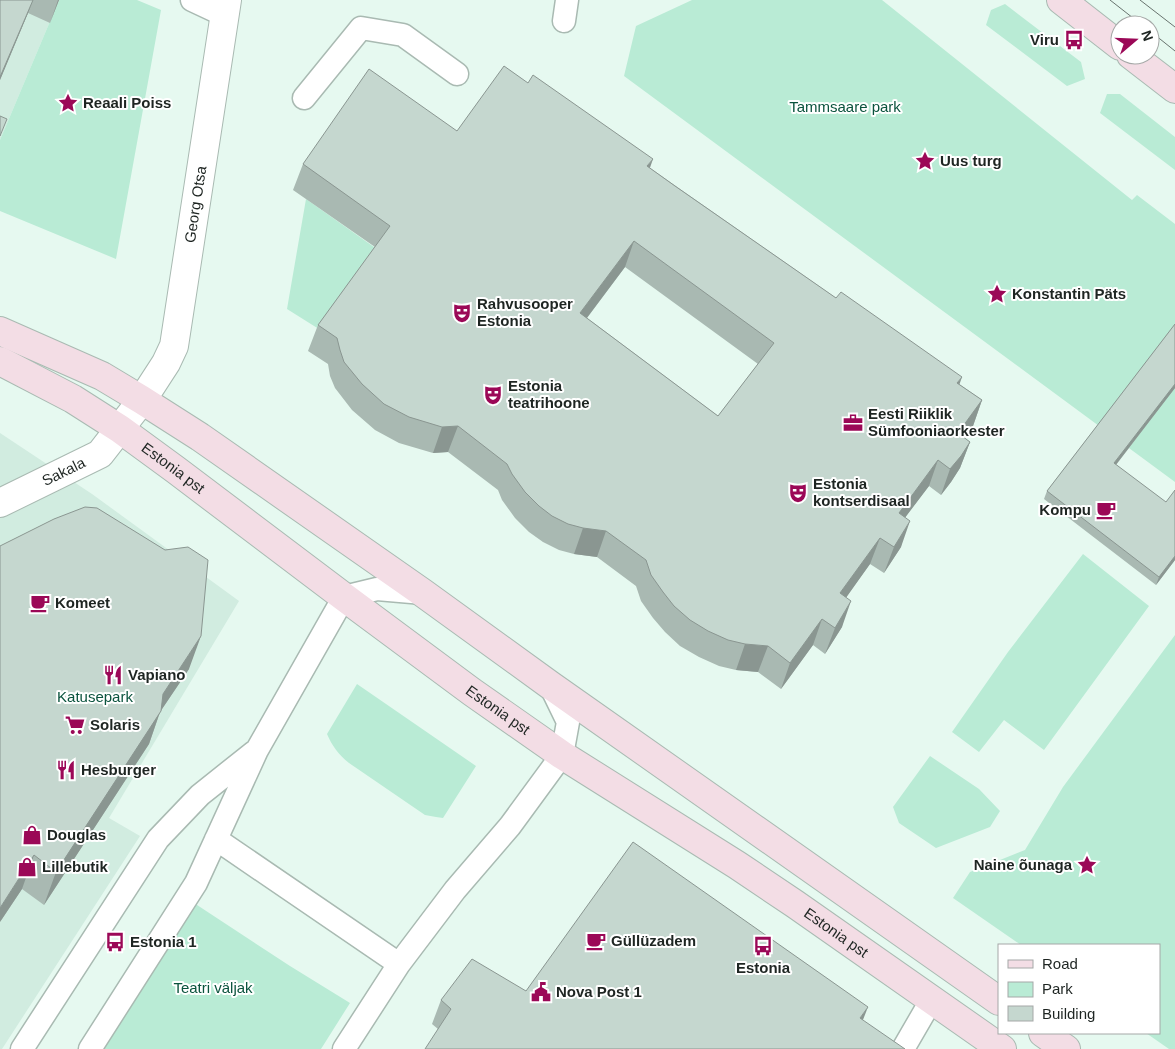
<svg xmlns="http://www.w3.org/2000/svg" width="1175" height="1049" font-family="Arial,sans-serif">
<style>
.built{fill:#d1ece0}
.green{fill:#b9ebd5}
.lines{fill:none;stroke-linecap:round;stroke-linejoin:round}
.lane-casing{stroke:#a9bab2;stroke-width:25}
.street-casing{stroke:#a9bab2;stroke-width:30}
.secondary-casing{stroke:#a9bab2;stroke-width:30}
.lane{stroke:#fff;stroke-width:22}
.street{stroke:#fff;stroke-width:28}
.secondary{stroke:#f3dde5;stroke-width:28}
.tram{stroke:#68736e;stroke-width:1}
.wall{fill:#a9b9b2;fill-rule:evenodd}
.shaded-wall{fill:#8a9691}
.building{fill:#c5d7cf;stroke:#8a9691;fill-rule:evenodd}
.labels{text-anchor:middle;stroke-width:4;stroke-linejoin:round;paint-order:stroke}
.poi-label{font-size:15px;font-weight:bold;fill:#1e2522;stroke:#fff;text-anchor:start}
.park-label{font-size:15px;fill:#0a533d;stroke:#fff}
.street-label{font-size:15px;fill:#1e2522;stroke:#fff}
</style>
<rect width="100%" height="100%" fill="#e6f9f0"/>
<path class="built" d="M0,0h59l-59,140z
M0,433l92,61 147,107 -130,217 31,18 -138,213h-2z"/>
<path class="green" d="M59,0h78l24,10 -45,249 -116,-48v-71z
M692,0h190l250,200 5,-5 38,29v258l-551,-406 12,-50z
M1005,4l76,58 4,17 -18,7 -81,-61 5,-15z
M1107,94h13l55,43v33l-75,-57z
M306,199l75,53 -59,79 -35,-22z
M1083,554l66,52 -105,144 -40,-30 -25,32 -27,-20 56,-80z
M1175,635v414h-6l-23,-16h13v-88h-138l-68,-47 17,-26 55,-22 38,-63z
M357,684l119,82 -33,52 -7,-1 -11,-2 -76,-52c-10,-8 -17,-17 -22,-29z
M930,756l49,33 21,22 -10,16 -54,21 -37,-25 -6,-16z
M194,903l96,63 60,37 -29,46h-219z"/>
<g class="lines">
<defs>
<path id="lane" d="M192,0l32,15
M564,21l3,-21
M304,98l57,-70 42,7 54,39
M216,839l183,125
M22,1049l136,-210 42,-44 54,-43
M90,1049l106,-166 61,-133 87,-153 33,-8 46,4
M344,1049l55,-85 56,-74 55,-64 52,-71 6,-33 -18,-37
M903,1049l29,-50"/>
<g id="street">
<path id="s1" d="M0,503l100,-49 42,-54 24,-37 8,-17 53,-346"/>
</g>
<g id="secondary">
<path d="M1061,0l59,46"/>
<path d="M1131,55l44,34"/>
<path d="M0,331l102,45 40,24 58,37 223,156 127,92 449,316"/>
<path id="s2" d="M0,361l73,38 47,30 56,41 168,127 128,95 90,63 175,110 58,39 207,145"/>
<path d="M1043,1033l23,16"/>
</g>
</defs>
<use href="#lane" class="lane-casing"/>
<use href="#street" class="street-casing"/>
<use href="#secondary" class="secondary-casing"/>
<use href="#lane" class="lane"/>
<use href="#street" class="street"/>
<use href="#secondary" class="secondary"/>
<path class="tram" d="M1110,0l32,25
M1140,0l35,27
M1150,31l25,20"/>
</g>
<path class="wall" d="M0,0h59l-9,23 -22,-10 -28,67z
M457,131l193,37 332,232 -9,26 -9,12 6,4 -10,26 -9,14 -10,13 -12,-9 -24,31 -4,30 -17,26 -14,-9 -24,33 -4,30 -17,27 -12,-9 -32,44 -23,-17 -22,-2 -17,-4 -20,-9 -19,-11 -15,-14 -12,-14 -12,-17 -5,-15 -39,-29 -23,-3 -15,-4 -16,-8 -14,-10 -14,-14 -13,-18 -4,-10 -50,-38 -15,1 -34,-10 -24,-13 -23,-20 -17,-22 -5,-12 -2,-12 -20,-13 10,-26 57,-78 -82,-57 10,-26zM625,267l133,97 -40,52 -131,-98z
M1175,324v64l-59,77 59,95 -19,25 -112,-86 3,-8z
M165,550l24,119 -29,43 -11,32 -105,161 -22,-16 -22,33z
M526,991l342,16 -430,22 -6,-5 9,-24z"/>
<path class="shaded-wall" d="M33,0l-5,13 -28,67v-3z
M58,0h1l-9,23z
M653,159l-9,26 3,-19z
M634,241l-9,26 -54,72 9,-26z
M962,377l-9,26 4,-20z
M1175,384v4l-64,83 3,-8z
M982,400l-9,26 -25,33 10,-26z
M458,426l-10,26 -15,1 9,-26z
M970,442l-10,26 -9,14 -10,13 9,-26z
M938,460l-9,26 -40,53 10,-26z
M910,521l-9,26 -17,26 10,-26z
M583,528l23,3 -9,26 -23,-3z
M880,538l-10,26 -39,55 9,-26z
M1175,556v4l-19,25 3,-8z
M851,601l-9,26 -17,27 10,-26z
M822,619l-9,26 -32,44 9,-26z
M201,636l-12,33 -29,43 -11,32 -105,161 12,-33 107,-178z
M745,644l23,2 -10,26 -22,-2z
M34,855l-12,34 -22,33v-14z
M868,1007l-9,23 1,-12z"/>
<path class="building" d="M0,0h33l-33,77z
M504,66l24,17 5,-8 120,84 -6,7 28,20 161,112 5,-6 121,85 -5,6 25,17 -24,33 12,9 -9,14 -11,13 -12,-9 -39,53 11,8 -16,26 -14,-9 -40,55 11,8 -16,27 -13,-9 -32,44 -22,-17 -23,-2 -17,-4 -20,-9 -18,-11 -16,-14 -11,-14 -12,-17 -5,-15 -40,-29 -23,-3 -15,-4 -16,-8 -13,-10 -14,-14 -13,-18 -5,-10 -49,-38 -16,1 -33,-10 -25,-13 -22,-20 -18,-22 -4,-12 -3,-12 -19,-13 72,-99 -87,-62 66,-95 88,62zM634,241l140,102 -56,73 -138,-103z
M0,116l7,3 -7,17z
M1175,324v60l-61,79 52,39 9,-12v66l-16,21 -112,-86z
M85,507l12,1 68,42 23,-3 20,13 -7,76 -38,58 -2,17 -105,161 -22,-17 -34,53v-362l54,-27z
M633,842l235,165 -8,11 45,31h-480l26,-40 -10,-9 31,-41 54,32z"/>
<defs>
<symbol id="bus-bare" viewBox="-9 -9 18 18"><path d="M-5-6H5V4H4V6H2V4H-2V6H-4V4H-5ZM-3.5-4V0h7V-4ZM-3.5 1.2v1.5H-2V1.2ZM2 1.2v1.5H3.5V1.2Z" fill="#9b0857" stroke="#fff" stroke-width="2.5" paint-order="stroke"/></symbol>
<symbol id="sight-bare" viewBox="-9 -9 18 18"><path d="M0-6L1.8-2.2L6-1.7L2.9 1.2L3.7 5.4L0 3.3L-3.7 5.4L-2.9 1.2L-6-1.7L-1.8-2.2Z" fill="#9b0857" stroke="#fff" stroke-width="2.5" paint-order="stroke"/></symbol>
<symbol id="theatre-bare" viewBox="-9 -9 18 18"><path d="M-5-5.5Q0-4 5-5.5V0Q5 5 0 6Q-5 5-5 0ZM-3.3-2.5H-1v1.5H-3.3ZM1-2.5H3.3v1.5H1ZM-2.8 1Q0 5.5 2.8 1Z" fill="#9b0857" stroke="#fff" stroke-width="2.5" paint-order="stroke"/></symbol>
<symbol id="office-bare" viewBox="-9 -9 18 18"><path d="M-6-3h4V-5.5h4V-3h4V5H-6ZM-1-4.5V-3h2v-1.5ZM-6 0V1H6V0Z" fill="#9b0857" stroke="#fff" stroke-width="2.5" paint-order="stroke"/></symbol>
<symbol id="cafe-bare" viewBox="-9 -9 18 18"><path d="M-5.5-4.5H6V0H3Q3 3.5 0 3.5H-2.5Q-5.5 3.5-5.5 0ZM3-3.2v2h1.7v-2ZM-6 4.5H4V6H-6Z" fill="#9b0857" stroke="#fff" stroke-width="2.5" paint-order="stroke"/></symbol>
<symbol id="restaurant-bare" viewBox="-9 -9 18 18"><path d="M-5-6h1v4h1v-4h1v4h1v-4h1v5L-1.5 .5V6h-2V.5L-5-1ZM5-6V6H3V1.5H1.5Q1.5-4 5-6Z" fill="#9b0857" stroke="#fff" stroke-width="2.5" paint-order="stroke"/></symbol>
<symbol id="supermarket-bare" viewBox="-9 -9 18 18"><path d="M-6-5.5h2.5l.6 2H6L4.5 2H-2.5L-4.4-4H-6ZM-1.5 3.2a1.3 1.3 0 1 0 .1 0ZM3 3.2a1.3 1.3 0 1 0 .1 0Z" fill="#9b0857" stroke="#fff" stroke-width="2.5" paint-order="stroke"/></symbol>
<symbol id="shop-bare" viewBox="-9 -9 18 18"><path d="M-5-2.5h2.3a2.7 3.5 0 0 1 5.4 0H5L5.5 6h-11ZM-1.5-2.5h3a1.5 2.3 0 0 0-3 0Z" fill="#9b0857" stroke="#fff" stroke-width="2.5" paint-order="stroke"/></symbol>
<symbol id="civic-bare" viewBox="-9 -9 18 18"><path d="M-.6-6.5H3V-4.5H.6V-3L4-1V1h2V6H-6V1h2V-1L-.6-3ZM-1.2 2.5V6h2.4V2.5Z" fill="#9b0857" stroke="#fff" stroke-width="2.5" paint-order="stroke"/></symbol>
</defs>
<g fill-rule="evenodd">
<use href="#bus-bare" x="1060" y="26" width="28" height="28"/>
<use href="#sight-bare" x="54" y="89" width="28" height="28"/>
<use href="#sight-bare" x="911" y="147" width="28" height="28"/>
<use href="#sight-bare" x="983" y="280" width="28" height="28"/>
<use href="#theatre-bare" x="448" y="299" width="28" height="28"/>
<use href="#theatre-bare" x="479" y="381" width="28" height="28"/>
<use href="#office-bare" x="839" y="409" width="28" height="28"/>
<use href="#theatre-bare" x="784" y="479" width="28" height="28"/>
<use href="#cafe-bare" x="1092" y="496" width="28" height="28"/>
<use href="#cafe-bare" x="26" y="589" width="28" height="28"/>
<use href="#restaurant-bare" x="99" y="661" width="28" height="28"/>
<use href="#supermarket-bare" x="61" y="711" width="28" height="28"/>
<use href="#restaurant-bare" x="52" y="756" width="28" height="28"/>
<use href="#shop-bare" x="18" y="821" width="28" height="28"/>
<use href="#sight-bare" x="1073" y="851" width="28" height="28"/>
<use href="#shop-bare" x="13" y="853" width="28" height="28"/>
<use href="#cafe-bare" x="582" y="927" width="28" height="28"/>
<use href="#bus-bare" x="101" y="928" width="28" height="28"/>
<use href="#bus-bare" x="749" y="932" width="28" height="28"/>
<use href="#civic-bare" x="527" y="978" width="28" height="28"/>
</g>
<g class="labels">
<g class="poi-label">
<text x="1059" y="45" text-anchor="end">Viru</text>
<text x="83" y="108">Reaali Poiss</text>
<text x="940" y="166">Uus turg</text>
<text x="1012" y="299">Konstantin Päts</text>
<text x="477" y="309">Rahvusooper<tspan x="477" dy="17">Estonia</tspan></text>
<text x="508" y="391">Estonia<tspan x="508" dy="17">teatrihoone</tspan></text>
<text x="868" y="419">Eesti Riiklik<tspan x="868" dy="17">Sümfooniaorkester</tspan></text>
<text x="813" y="489">Estonia<tspan x="813" dy="17">kontserdisaal</tspan></text>
<text x="1091" y="515" text-anchor="end">Kompu</text>
<text x="55" y="608">Komeet</text>
<text x="128" y="680">Vapiano</text>
<text x="90" y="730">Solaris</text>
<text x="81" y="775">Hesburger</text>
<text x="47" y="840">Douglas</text>
<text x="1072" y="870" text-anchor="end">Naine õunaga</text>
<text x="42" y="872">Lillebutik</text>
<text x="611" y="946">Güllüzadem</text>
<text x="130" y="947">Estonia 1</text>
<text x="763" y="973" text-anchor="middle">Estonia</text>
<text x="556" y="997">Nova Post 1</text>
</g>
<g class="park-label">
<text x="845" y="112">Tammsaare park</text>
<text x="95" y="702">Katusepark</text>
<text x="213" y="993">Teatri väljak</text>
</g>
<g class="street-label">
<text dy="5" stroke="none"><textPath href="#s1" startOffset="386">Georg Otsa</textPath></text>
<text dy="5" stroke="none"><textPath href="#s2" startOffset="204">Estonia pst</textPath></text>
<text dy="5" stroke="none"><textPath href="#s1" startOffset="71">Sakala</textPath></text>
<text dy="5" stroke="none"><textPath href="#s2" startOffset="609">Estonia pst</textPath></text>
<text dy="5" stroke="none"><textPath href="#s2" startOffset="1014">Estonia pst</textPath></text>
</g>
</g>
<rect x="998" y="944" width="162" height="90" fill="#ffffff" stroke="#a5a8a7"/>
<rect x="1008" y="960" width="25" height="8" fill="#f3dde5" stroke="#a5a8a7"/>
<text x="1042" y="969" font-size="15" fill="#1e2522">Road</text>
<rect x="1008" y="982" width="25" height="15" fill="#b9ebd5" stroke="#a5a8a7"/>
<text x="1042" y="994" font-size="15" fill="#1e2522">Park</text>
<rect x="1008" y="1006" width="25" height="15" fill="#c5d7cf" stroke="#a5a8a7"/>
<text x="1042" y="1019" font-size="15" fill="#1e2522">Building</text>
<g transform="translate(1135 40) rotate(71)"><circle r="24" fill="#ffffff" stroke="#a5a8a7"/>
<path d="M0-4L9 19L0 12L-9 19Z" fill="#9b0857"/>
<text y="-8" font-size="14" font-weight="bold" text-anchor="middle" fill="#1e2522">N</text>
</g>
</svg>
